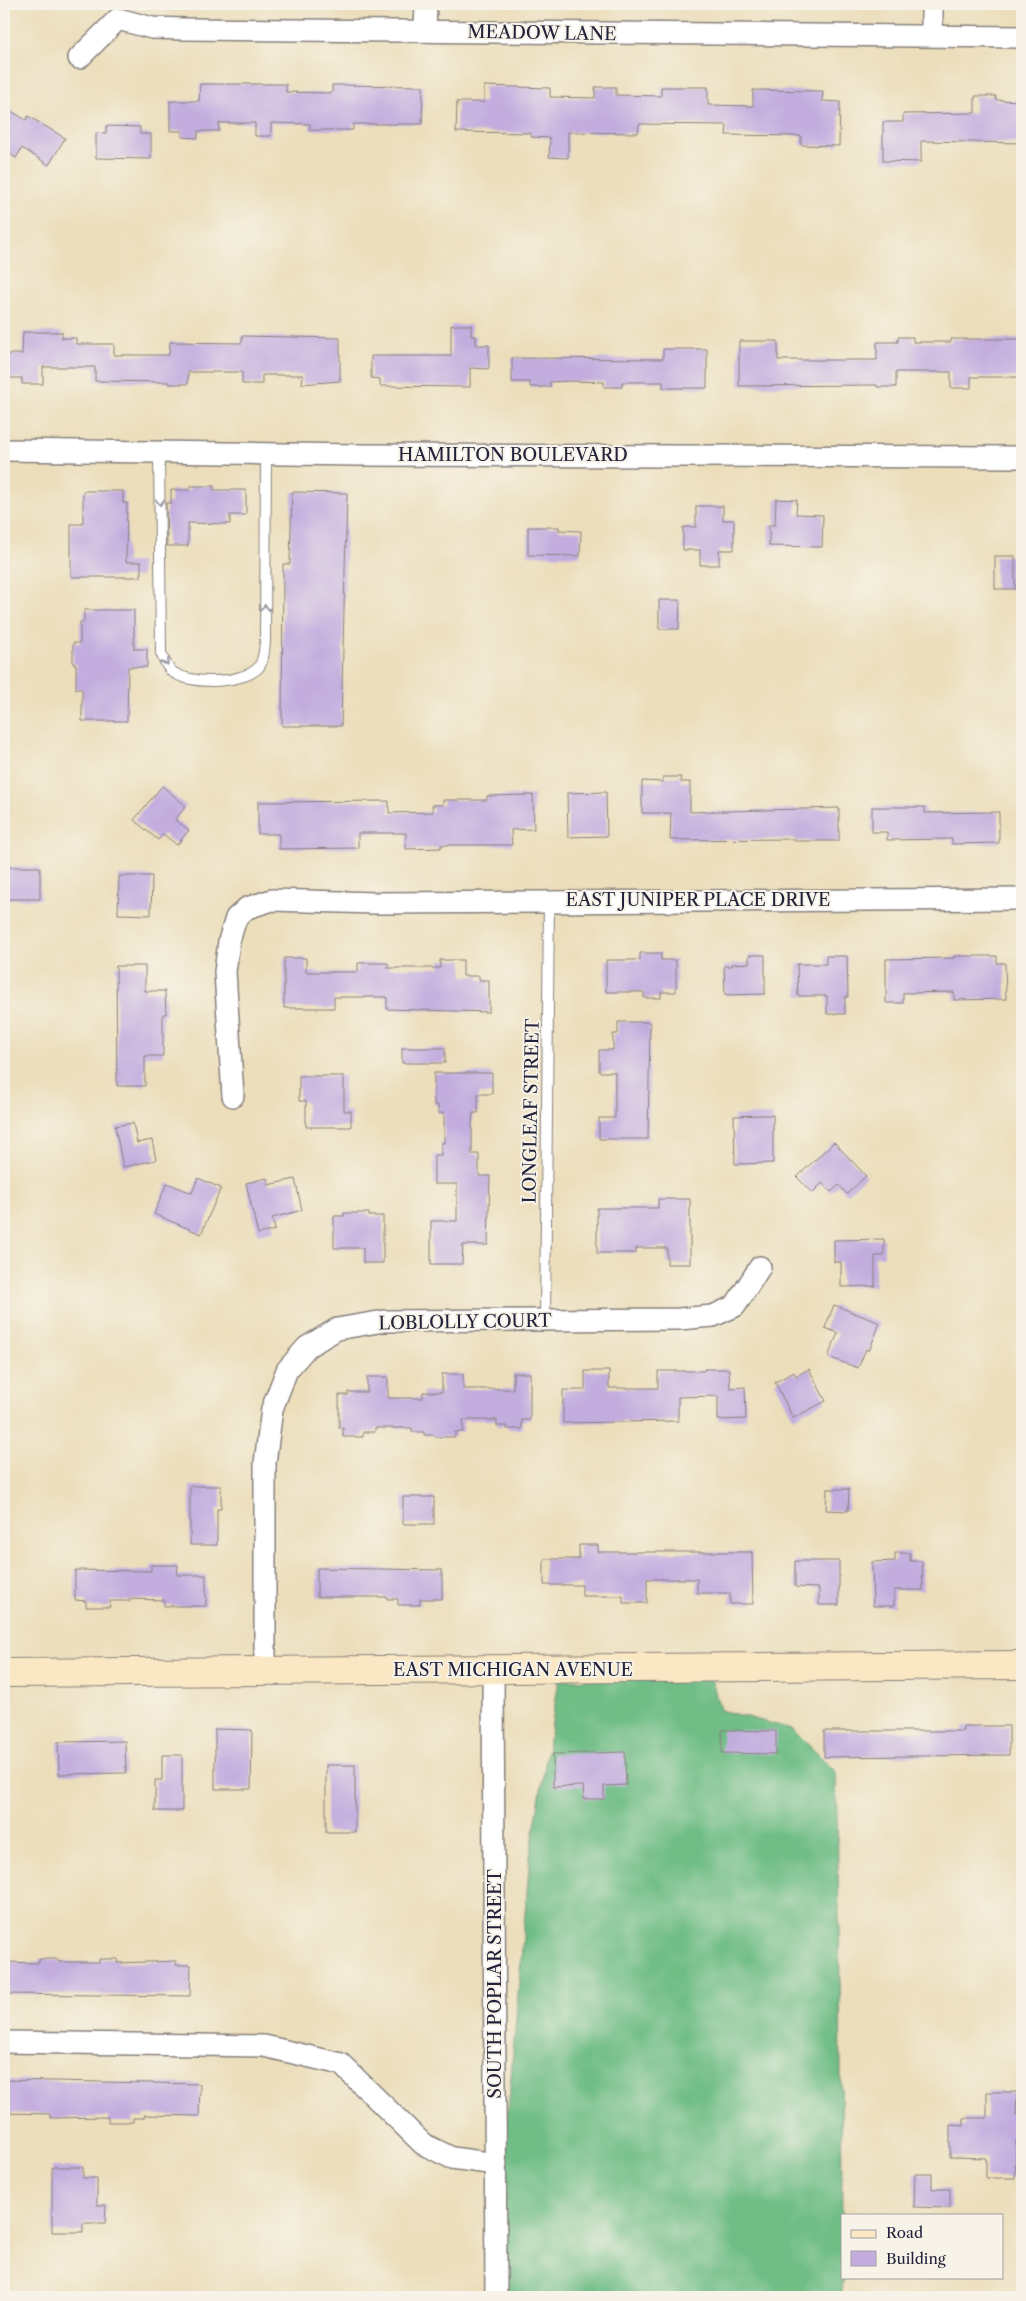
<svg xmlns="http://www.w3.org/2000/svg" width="1026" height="2301" font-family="'Libre Caslon Text',serif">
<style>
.forest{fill:#70bd86;stroke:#497060}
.building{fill:#c3addf}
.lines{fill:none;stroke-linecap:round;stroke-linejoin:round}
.lane-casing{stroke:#87807b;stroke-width:12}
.street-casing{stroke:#87807b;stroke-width:24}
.secondary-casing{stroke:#87807b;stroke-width:30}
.lane{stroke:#fff;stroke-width:10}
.street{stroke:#fff;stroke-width:21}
.secondary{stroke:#fae7c3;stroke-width:28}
.oneway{stroke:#9c9ca7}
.labels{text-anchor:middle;stroke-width:4;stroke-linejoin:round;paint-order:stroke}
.street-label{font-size:18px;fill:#22223b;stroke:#f7f3e8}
</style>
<rect width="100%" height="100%" fill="#f7f3e8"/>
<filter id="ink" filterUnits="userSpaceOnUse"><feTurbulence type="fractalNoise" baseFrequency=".02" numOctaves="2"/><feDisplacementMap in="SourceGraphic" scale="10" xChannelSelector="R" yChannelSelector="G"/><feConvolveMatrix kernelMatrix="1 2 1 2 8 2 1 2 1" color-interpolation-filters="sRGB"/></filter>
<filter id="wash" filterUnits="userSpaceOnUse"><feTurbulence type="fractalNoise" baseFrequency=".0096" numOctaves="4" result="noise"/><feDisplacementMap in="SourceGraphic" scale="20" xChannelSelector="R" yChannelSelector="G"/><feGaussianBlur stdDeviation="1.12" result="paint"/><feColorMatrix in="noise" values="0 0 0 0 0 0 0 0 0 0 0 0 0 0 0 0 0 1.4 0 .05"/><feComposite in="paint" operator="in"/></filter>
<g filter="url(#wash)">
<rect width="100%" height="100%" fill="#ecdebb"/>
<path class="forest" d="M711,1677l9,33 72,19 44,43c4,168 6,339 6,505h2l-3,20h-349l38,-441 29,-176z"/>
<g id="blocks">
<path class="building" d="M200,84h86v8l46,1v-8l91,1 -1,38h-69v6h-43v-6l-39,-1v13h-16v-13h-36v8h-21v7l-16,-1v-6h-12v-30h29z
M484,86l66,2v9l45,1v-11h21v8l45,1v-9h47v18l45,1v-16l70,1 -1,10 18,1 -1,44 -38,-1v-9l-75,-1 1,-10 -88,-1 -1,9 -70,-1v26l-19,-1 1,-19 -19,-1v-4l-75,-1 1,-30h27z
M975,96h21v4l26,1v42l-101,-2v21l-38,-1v-39h20v-8l72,-1z
M11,111l15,9 2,-4 37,22 -16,27 -27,-17 -6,10 -12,-8v-26z
M106,126l34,1v7h11v25l-55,-1v-25l10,1z
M451,325h20v11h5v9h13v24l-19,-1v19l-90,-1v-7l-9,-1v-22h80z
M23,332h39v6h14v6h38v11h55l1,-13 72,1v-7l98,2v43l-38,3 1,-9h-41v9h-20v-12h-54v12h-19v-2l-74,-1v-14h-52v17h-21v-6h-18v-24h18z
M898,337h15v5h38v-3h71v38h-51v11h-20v-16h-55v15h-19v-2l-138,1v-45h39v19h99v-18h21z
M663,349h44v39h-44v-6h-41v5h-18v-5l-36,-1 -18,1v5h-20v-5h-18v-24l151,1z
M190,486h24v4h32v25h-16v9l-42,-1v23h-21l-1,-43h5v-13h19z
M83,491h40v12h4l-1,59h15v15h-70v-53h12z
M292,492l55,1 -6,233h-59l1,-162h7z
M776,499l21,1 -1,14 27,1 -1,32 -53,-1v-21h6z
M696,506h27v14h11v30h-15v15h-19v-15h-17v-23h13z
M528,527h31v3l22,1 -1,25 -52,-1z
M995,556h20v33h-20z
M659,600h21l-1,29h-20z
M84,610h50v39h13v18h-19l-1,54h-45v-32h-6v-25h-3v-21h7v-21h4z
M663,777h18v5h9v30l149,-4v33h-44v-2l-125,1 1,-27h-29v-32l21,1z
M162,786l24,20 -11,14 14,10 -12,15 -14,-11 -5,6 -24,-20z
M606,792l1,44 -39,1 -1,-44z
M533,795l1,34 -23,1 1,15h-71v3l-35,1v-16h-48v15l-79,1v-15h-21v-32l131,-1v12l44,-1 -1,-7h11v-5h44v-4z
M872,807h53v6l74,-1v31l-47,1v-5l-65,1v-8h-15z
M4,867h36v32h-36z
M119,876h33l-1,39 -33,-1z
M640,953h21v7h15v32h-15v6h-17v-6h-38v-32h34z
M749,955h16v39l-40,1 -1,-29h8v-2l17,-1z
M826,956h21l1,41h-3v17h-18v-18h-29l-1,-32h29z
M954,956h43v7h8l1,36 -52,1v-8l-51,1v10h-17v-44l68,-1z
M284,958h22v14h52v-9h30v5h52v-8h23v16h16v4h10v32l-102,-3v-12h-53v11h-50z
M116,966h29v25h20l1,23h-3v42h-18v30h-28z
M618,1022h32l-2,117h-49v-21h16v-46h-16v-22h14v-16h5z
M402,1048h43v15h-43z
M434,1073h58v21h-14v19h-5l-1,11v30h7v22h11l-2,69h-25l-1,19h-31v-43h26v-37h-23v-29h7v-12h3v-30h-6v-8h-4z
M299,1076h45v35h7v16h-45v-26h-7z
M759,1115h14v48l-38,1 -1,-48z
M133,1123l4,20 15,-3 4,20 -33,7 -8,-41z
M834,1142l32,34 -19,18 -8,-9 -8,7 -9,-9 -10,10 -15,-16z
M198,1178l23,10 -20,46 -47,-20 13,-31 25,10z
M267,1178l1,7 27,-6 7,31 -30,8 3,12 -17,4 -12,-51z
M658,1199h32v65h-23v-16h-31v5h-39v-45h61z
M344,1213h25v3h14v47h-20v-15h-29v-32h10z
M884,1239v17h-9v30l-34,1v-25h-7v-22z
M834,1305l46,18 -11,28 -3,-2 -8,19 -30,-11 10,-24 -13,-5z
M704,1369h25l1,19 15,-1 1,32 -28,1v-24l-40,1v24l-115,2v-33h22v-19h24v17h49v-17h46z
M809,1369l17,32 -33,17 -18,-36 19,-10 2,4z
M513,1373h17v47h-8v9h-15v-3h-10v-6h-34v12h-8v5h-20v-2h-11v-3h-12v-4h-37v4h-12v5h-20v-9h-4v-33h9v-3h19v-15h21v21h35v-6h19v-18h21v15h50z
M190,1486h31v23h-4v36h-27z
M827,1489h22l-1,22 -22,-1z
M403,1497h31v27h-31z
M579,1545h19v7h154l1,52h-23v-11h-33v-14h-50v24h-24v-7h-41v-11h-38v-26h35z
M895,1553h15v8h12l1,29h-29v16h-21l-1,-44 23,-1z
M795,1561h44v44h-20v-17l-24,-1z
M151,1565h27l-1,10h29v31h-42v-6l-34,-1v2h-20v6h-24v-6l-11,-1v-30l76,1z
M317,1568l125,2v29h-22v6h-22v-6h-11v-2h-70z
M963,1726h46v29l-185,2v-26h139z
M215,1729l37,1 -1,59h-36z
M722,1730l54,1v23l-54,-1z
M125,1741l1,32 -67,1 -1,-32z
M625,1752l1,33 -22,1v13h-20l-1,-13 -30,1v-33z
M162,1755h20v56h-27v-31h7z
M326,1765h29v67h-29z
M39,1959h19v3h41v-3h19l-1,4 59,-2v4h15l-1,31 -186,-2v-32l35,1z
M4,2080l196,4 -1,32 -55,-1v3h-11v4h-25v-5l-58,1v-4l-46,-1z
M987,2092h30l-1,23h5v25h-5l-1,38h-29v-20l-36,-1v-32l14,1v-8h23z
M52,2167h31v11h14v27h9l-1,18h-22v9h-31z
M915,2174h17v15h18v19l-36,-1z"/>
</g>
</g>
<g filter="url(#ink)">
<use href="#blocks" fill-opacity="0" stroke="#87807b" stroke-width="1"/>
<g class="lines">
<defs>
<path id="lane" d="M159,453l2,200c2,5 5,12 9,17 18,16 71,14 88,-2 6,-7 6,-17 7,-26l1,-188
M545,1321l4,-419"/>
<path id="street" d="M425,31l1,-27
M932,35v-31
M79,58l39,-39 34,9 32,1 838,8
M4,450l357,5 661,2
M233,1096l-8,-124 4,-31 7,-23 11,-10 25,-8 103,3 647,-4
M493,1670l3,627
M265,1672v-209l7,-54 15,-39 20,-23 30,-18 47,-8 295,-2 34,-3 22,-10 25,-39
M4,2042l260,4 77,18 82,80 29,14 44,6"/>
<path id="secondary" d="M4,1673l1018,-8"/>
</defs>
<use href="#lane" class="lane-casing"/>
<use href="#street" class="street-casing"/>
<use href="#secondary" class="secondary-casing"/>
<use href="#lane" class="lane"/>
<use href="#street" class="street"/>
<use href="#secondary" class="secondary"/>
</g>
<defs><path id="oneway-chevron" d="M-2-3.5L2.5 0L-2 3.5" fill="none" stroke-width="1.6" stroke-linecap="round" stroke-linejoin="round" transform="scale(1.25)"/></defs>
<g class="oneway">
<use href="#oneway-chevron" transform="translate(160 502) rotate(90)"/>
<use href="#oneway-chevron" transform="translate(265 608) rotate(-90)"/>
<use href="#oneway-chevron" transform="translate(166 662) rotate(59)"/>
</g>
</g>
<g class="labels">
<g class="street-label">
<text transform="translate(542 33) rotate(1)" y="6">MEADOW LANE</text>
<text x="513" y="461">HAMILTON BOULEVARD</text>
<text x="698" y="906">EAST JUNIPER PLACE DRIVE</text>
<text transform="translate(531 1111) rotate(-89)" y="6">LONGLEAF STREET</text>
<text transform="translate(465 1322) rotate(-1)" y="6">LOBLOLLY COURT</text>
<text x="513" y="1676">EAST MICHIGAN AVENUE</text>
<text transform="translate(495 1984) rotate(-90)" y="6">SOUTH POPLAR STREET</text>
</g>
</g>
<rect width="1026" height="2301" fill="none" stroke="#f7f3e8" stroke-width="20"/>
<rect x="841" y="2214" width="162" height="65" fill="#f7f3e8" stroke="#a29fa3"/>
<rect x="851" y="2230" width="25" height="8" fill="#fae7c3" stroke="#a29fa3"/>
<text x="886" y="2238" font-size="15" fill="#22223b">Road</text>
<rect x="851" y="2251" width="25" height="15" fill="#c3addf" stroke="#a29fa3"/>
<text x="886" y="2264" font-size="15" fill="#22223b">Building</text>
</svg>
